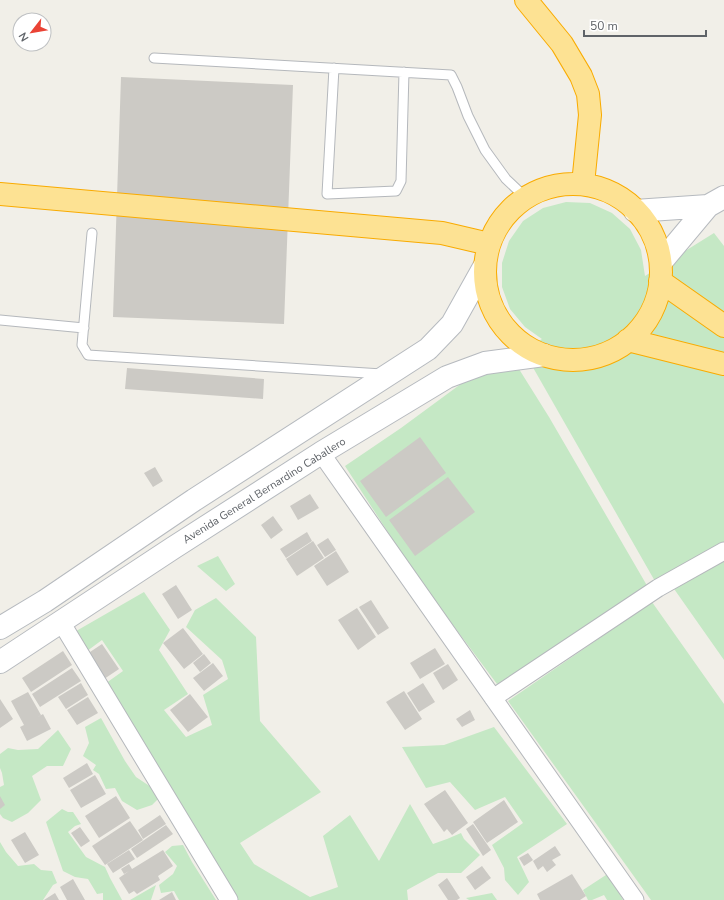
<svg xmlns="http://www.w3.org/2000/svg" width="724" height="900" font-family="'Nunito Sans',sans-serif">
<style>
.green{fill:#c5e8c5}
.building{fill:#cccac5}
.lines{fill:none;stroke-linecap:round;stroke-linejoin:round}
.lane-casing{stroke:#b5b8bc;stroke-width:11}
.street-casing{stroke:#b5b8bc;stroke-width:19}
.secondary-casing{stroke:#b6babf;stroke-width:24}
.highway-casing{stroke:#f9ab00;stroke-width:24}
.lane{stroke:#fff;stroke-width:9}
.street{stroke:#fff;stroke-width:17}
.secondary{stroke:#fff;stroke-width:22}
.highway{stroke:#fde293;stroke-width:22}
.labels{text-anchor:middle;stroke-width:3.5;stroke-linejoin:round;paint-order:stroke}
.street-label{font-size:11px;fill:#5f6368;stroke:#fff}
</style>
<rect width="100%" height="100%" fill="#f1efe8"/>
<path class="green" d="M566,202l24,1 22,10 18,16 11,21 4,26 69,-43 10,13v298l-68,39 -133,-233 19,-11 -17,-12 -15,-18 -8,-22v-24l7,-22 14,-20 20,-13z
M507,350l42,67 100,172 -152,95 -80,-107 -72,-111 56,-38z
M218,556l17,28 -9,7 -29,-25z
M724,561v99l-52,-74z
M144,592l26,38 -11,20 29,44 -24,16 22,27 26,-12 -9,-30 25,-16 -6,-19 -36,-33 9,-17 21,-12 40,39 4,84 61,71 -81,51 14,21 56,33 28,-10 -15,-51 27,-21 29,46 31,-57 23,40 14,-5 14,-6 3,6 16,16 -19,18h-23l-31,17 1,10h-171l-135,-214 21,-15 -21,-31 -19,14 -12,-20z
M652,602l72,102v196h-73l-143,-199z
M101,718l24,43 11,16 21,14 1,8 -6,6 -15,5 -15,-9 -7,-13 -9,1 -7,-15 -6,-4 3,-5 -13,-9 6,-13 -4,-16z
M494,727l73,97 -50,33 12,25 -11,13 -13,-15 -1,-12 -12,-23 31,-22 -18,-26 -30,13 -25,-28 -24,6 -24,-41 42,-2z
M58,730l13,19 -8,17h-16l-15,10 9,24 -13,13 -16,9 -9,-4 -3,-4v-27l4,-2 -2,-12 -2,-5v-14l8,-6 10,2 20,-1z
M62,809l6,3h5l8,12 -6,2 -7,6 18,25 19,10 5,11 11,20 1,2h-19v-7l-6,1 -9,-15 -13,-2 -12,-6 -17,-49z
M0,842l6,10 12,14 16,-2 7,6 11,1 5,12 -4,2 -10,15h-43z
M183,845l9,17 24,38h-37l-5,-9 -13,2 -2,-8 14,-11 4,-8 -12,-14 7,-6z
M609,873l14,27h-16l-3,-5 -12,5h-4l-5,-10z
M156,885l-5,15h-21z
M492,893l5,7h-28l-3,-2z"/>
<path class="building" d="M121,77l172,8 -9,239 -171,-7z
M127,368l137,11 -1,20 -138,-10z
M420,437l26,36 -60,44 -26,-36z
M155,467l8,14 -10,6 -9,-14z
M448,477l27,35 -60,44 -26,-36z
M310,494l9,14 -21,12 -8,-14z
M273,516l10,14 -12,9 -10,-14z
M307,532l5,9 -26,17 -6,-9z
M328,538l8,12 -11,7 -8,-12z
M313,541l11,17 -27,18 -11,-17z
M336,551l13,21 -22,14 -13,-20z
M176,585l16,25 -14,9 -16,-25z
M371,600l18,28 -11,7 -19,-28z
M357,608l19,29 -18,13 -20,-30z
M183,628l20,26 -19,15 -21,-26z
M102,644l17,25 -18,12 -17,-25z
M435,648l10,16 -25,15 -10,-16z
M63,651l9,14 -41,27 -9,-14z
M204,654l7,9 -11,9 -7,-9z
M213,663l10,13 -19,15 -11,-13z
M448,664l10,16 -15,10 -10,-17z
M72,668l9,13 -41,26 -8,-13z
M81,683l7,12 -22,14 -8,-12z
M423,683l12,19 -16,10 -12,-19z
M404,691l18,28 -17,11 -19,-28z
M28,692l13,23 -5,3 7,-4 8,15 -24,12 -7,-14 4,-2 -13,-24z
M190,694l18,23 -20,15 -18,-22z
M88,697l10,16 -21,12 -10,-15z
M0,699l13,20 -13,9z
M470,710l5,10 -13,7 -6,-8z
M87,763l6,11 -24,14 -6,-10z
M95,775l11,19 -25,14 -11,-18z
M445,790l23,33 -16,12 -5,-6 -3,3 -20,-28z
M0,796l5,9 -5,4z
M116,796l14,22 -31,20 -14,-22z
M504,800l14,22 -31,21 -14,-21z
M160,815l6,9 -23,15 -5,-9z
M130,821l13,19 -38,25 -13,-19z
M473,824l18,26 -8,6 -17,-27z
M166,825l7,9 -36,24 -6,-9z
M80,827l10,14 -9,6 -10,-14z
M25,832l14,23 -14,8 -14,-23z
M555,846l6,9 -9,5 4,5 -9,7 -4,-6 -5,4 -5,-9z
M129,850l6,9 -22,14 -6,-9z
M163,850l10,16 -15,10 2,4 -23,14 -3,-3 -5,3 -10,-16 10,-7 -5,3 -3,-5 8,-5 3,5z
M528,853l5,7 -9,6 -5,-8z
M482,866l9,12 -16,12 -9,-13z
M572,874l14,22 -6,4h-40l-3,-6z
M447,878l13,20 -3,2h-9l-10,-15z
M73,879l12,21h-18l-7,-13z
M172,892l4,8h-17z
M55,893l4,7h-15z"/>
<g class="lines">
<defs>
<path id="lane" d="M154,58l297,17 6,12 11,29 17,34 21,29 19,18
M334,68l-7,126 69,-3 5,-10 3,-109
M92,233l-10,112 6,10 294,19
M0,320l84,8"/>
<path id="street" d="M321,453l314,447
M61,622l168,278
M493,698l165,-110 66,-37"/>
<path id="secondary" d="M635,211l73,-5
M662,261l46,-55 16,-9
M0,628l45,-27 149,-101 234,-151 24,-25 33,-59
M0,662l173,-114 148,-95 126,-76 38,-14 59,-8"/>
<path id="highway" d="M526,0l36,44 19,32 7,18 2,21 -7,69
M485 272a88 88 0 1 1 176 0a88 88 0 1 1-176 0Z
M0,194l442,39 47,11
M660,281l64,45
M628,340l96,24"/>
</defs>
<use href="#lane" class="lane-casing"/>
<use href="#street" class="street-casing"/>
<use href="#secondary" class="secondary-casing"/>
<use href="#highway" class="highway-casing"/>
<use href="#lane" class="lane"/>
<use href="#street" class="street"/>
<use href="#secondary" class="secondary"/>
<use href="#highway" class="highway"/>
</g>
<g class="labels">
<g class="street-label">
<text transform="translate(264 490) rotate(-32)" y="4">Avenida General Bernardino Caballero</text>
</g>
</g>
<g transform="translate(32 32) rotate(239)"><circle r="19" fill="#ffffff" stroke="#bfc1c3"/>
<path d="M0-3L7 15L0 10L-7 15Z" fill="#ea4335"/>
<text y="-6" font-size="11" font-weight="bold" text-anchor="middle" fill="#5f6368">N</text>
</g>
<path d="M584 30v6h122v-6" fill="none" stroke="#5f6368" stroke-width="2"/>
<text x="590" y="30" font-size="12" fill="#5f6368" stroke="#ffffff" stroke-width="3" paint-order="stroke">50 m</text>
</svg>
